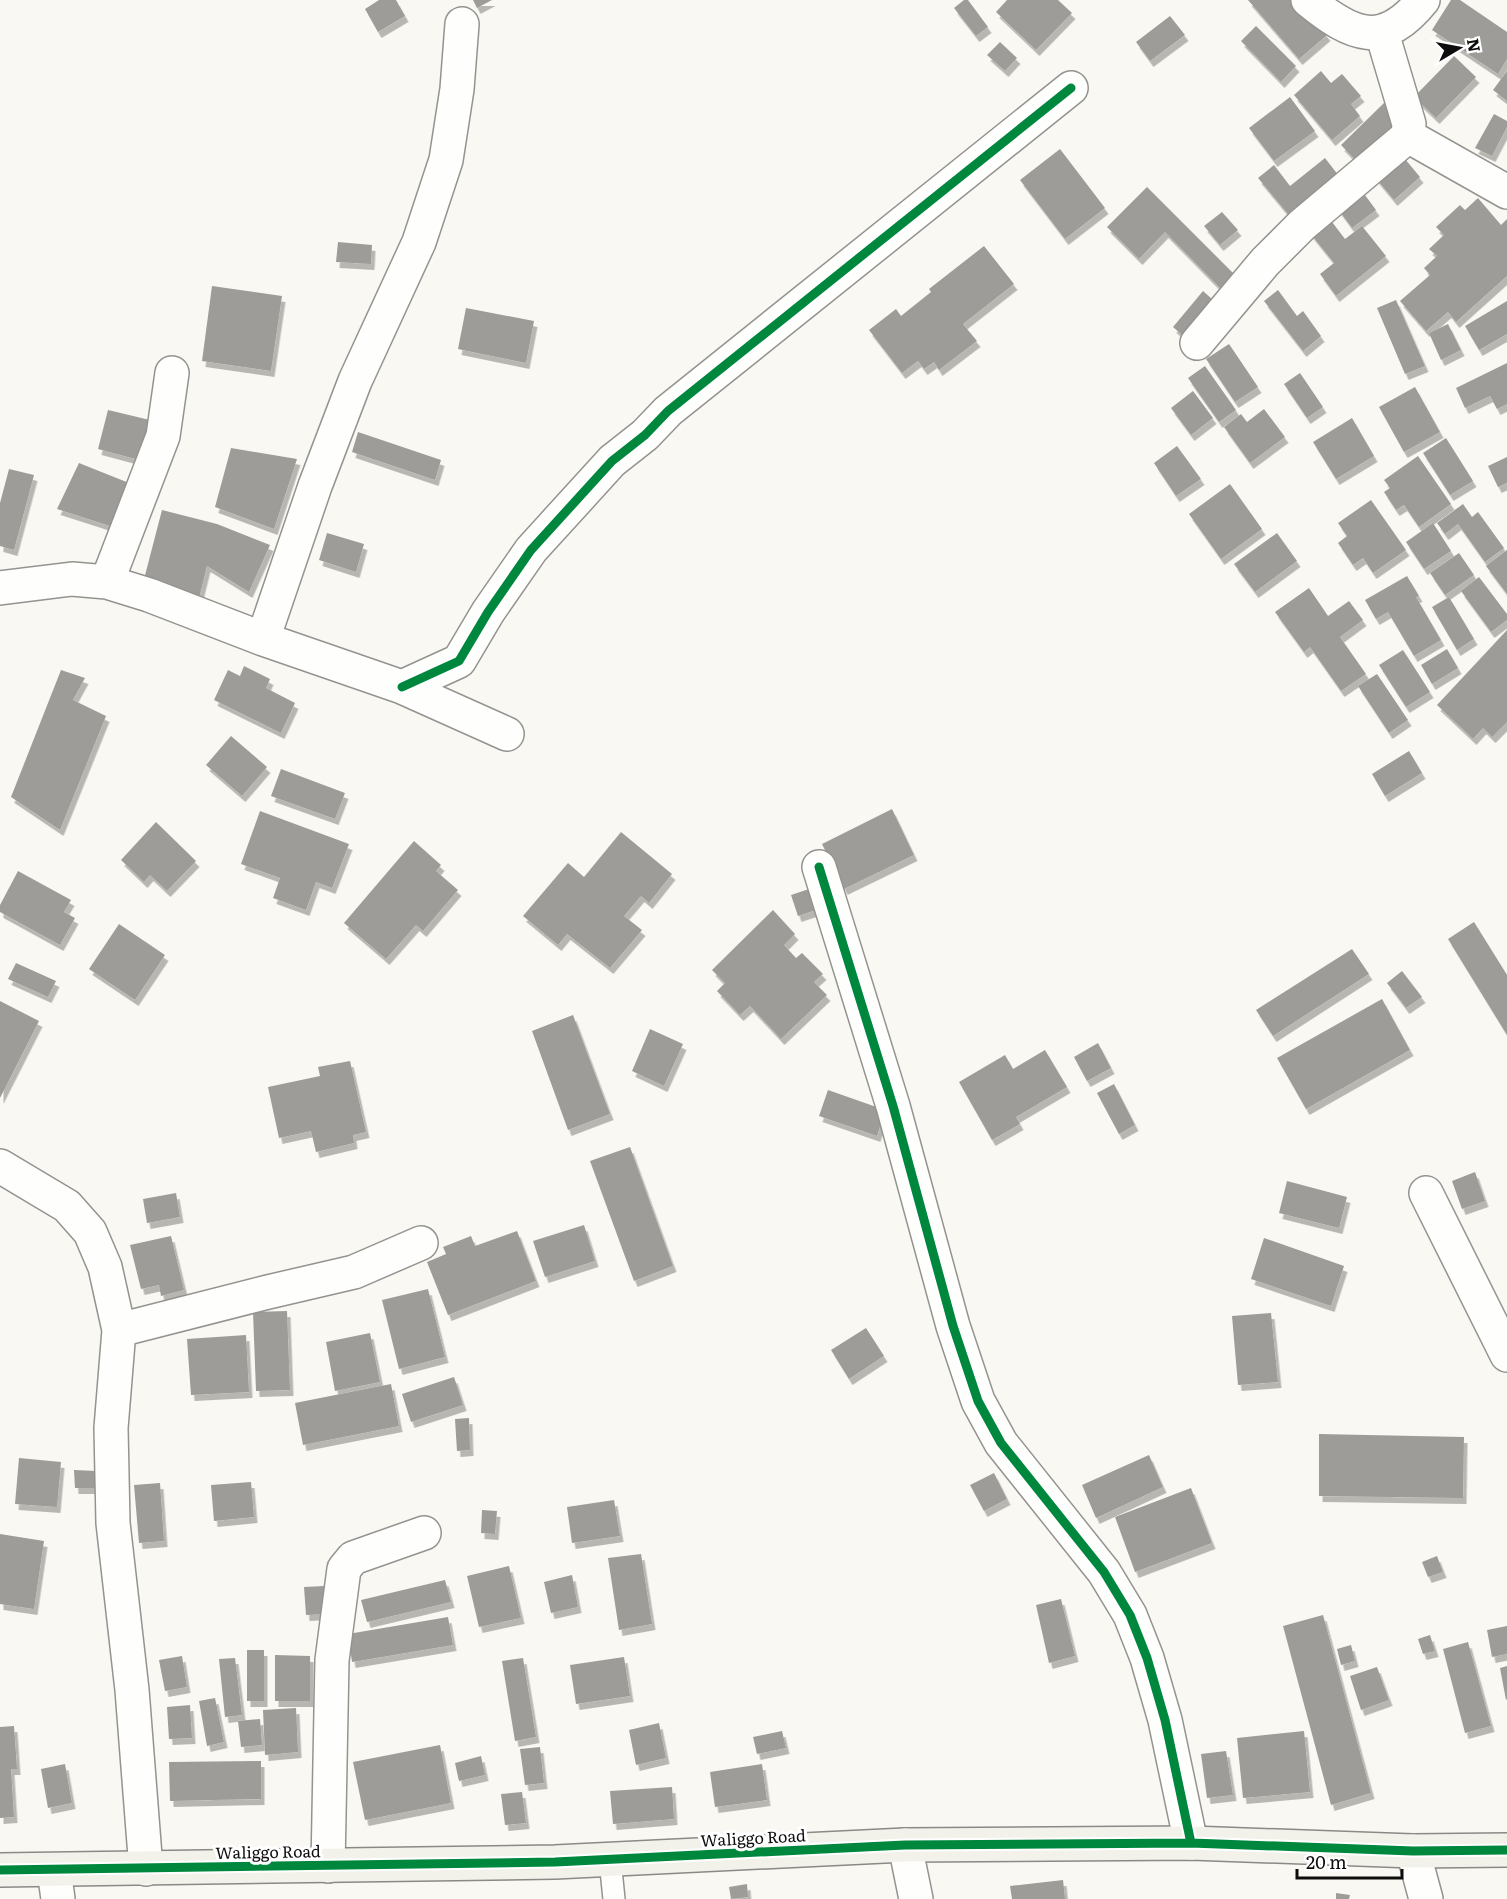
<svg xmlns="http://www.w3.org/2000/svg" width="1507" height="1899" font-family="Literata,serif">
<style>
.building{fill:#9e9c98;filter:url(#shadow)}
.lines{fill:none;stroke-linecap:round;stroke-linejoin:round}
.lane-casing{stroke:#949390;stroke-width:24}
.street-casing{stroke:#949390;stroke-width:36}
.secondary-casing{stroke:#8a8987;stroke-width:36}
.lane{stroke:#fefefd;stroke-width:21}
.street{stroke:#fefefd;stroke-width:33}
.secondary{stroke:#f3f2ea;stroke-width:33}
.cycleway-casing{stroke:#fff;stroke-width:13}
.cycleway{stroke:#00873e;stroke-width:9}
.labels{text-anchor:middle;stroke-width:6;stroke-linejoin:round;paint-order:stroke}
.street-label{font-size:16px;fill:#0d0d0d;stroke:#fff}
</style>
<defs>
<filter id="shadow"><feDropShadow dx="3.5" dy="6" stdDeviation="0" flood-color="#0004"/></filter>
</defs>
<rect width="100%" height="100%" fill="#faf8f2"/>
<path class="building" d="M379,0h17l9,16 -27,16 -13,-23z
M473,0h19l-15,8z
M964,0h4l20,27 -12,9 -22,-28z
M1007,0h51l14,13 -36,37 -40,-38z
M1248,0h49l30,35 -28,24z
M1451,0h9l47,32v27l-9,15 -66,-44z
M1170,16l15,19 -35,26 -14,-19z
M1256,26l40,40 -15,16 -40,-41z
M1000,42l17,16 -12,13 -18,-16z
M1454,56l22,21 -40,41 -22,-21z
M1321,71l10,12 11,-9 19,22 -10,8 9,12 -28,24 -38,-45z
M1507,71v30l-14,-11z
M1290,97l25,34 -41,30 -25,-33z
M1385,102l23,23 -45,43 -22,-23z
M1494,114l13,7v6l-15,29 -17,-8z
M1060,149l45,59 -40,31 -45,-59z
M1400,153l20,24 -26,23 -20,-24z
M1325,158l17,22 -49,40 -35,-42 16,-13 16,21z
M1147,187l90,90 -14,14 -58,-59 -26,27 -32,-32z
M1362,191l14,19 -24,18 -14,-19z
M1478,198l23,27 6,-6v57l-51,46 -8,-10 -22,19 -26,-30 30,-26 -6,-7 13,-12 -8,-7 15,-14 -8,-8 24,-22 5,5z
M1222,212l16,18 -18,15 -16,-19z
M1329,218l16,21 17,-13 24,30 -50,40 -16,-22 14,-11 -24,-30z
M338,242l34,3 -1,19 -35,-2z
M984,246l30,38 -51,40 14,17 -38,29 -5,-8 -10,7 -6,-8 -16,12 -33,-43 27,-21 5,7 30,-24 -2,-3z
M212,286l70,10 -11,75 -69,-10z
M1278,290l19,26 6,-5 18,25 -18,15 -39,-50z
M1203,291l18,16 -31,35 -17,-15z
M1396,300l29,66 -20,8 -28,-66z
M1507,301v33l-28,16 -14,-24z
M466,308l68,13 -8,42 -68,-14z
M1448,324l13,26 -20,10 -12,-27z
M1229,344l29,43 -23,15 -29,-43z
M1507,363v41l-10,5 -7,-13 -25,12 -9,-20z
M1205,366l31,44 -17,12 -31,-44z
M1300,373l23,34 -16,11 -23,-34z
M1415,387l25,45 -36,20 -25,-45z
M1193,391l20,27 -22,17 -20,-27z
M1264,409l21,28 -35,26 -26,-36 17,-13 6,8z
M108,410l46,11 -11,40 -45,-12z
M1352,418l22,38 -38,23 -23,-37z
M358,432l83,28 -6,20 -83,-28z
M1446,438l27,43 -23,14 -27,-42z
M1177,446l24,33 -25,17 -22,-33z
M231,448l66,11 -23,70 -59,-22z
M1418,456l33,48 -32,23 -15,-22 -8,5 -12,-18 6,-4 -6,-8z
M1507,457v26l-9,4 -10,-21z
M79,463l50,20 -19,43 -53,-17z
M9,469l25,6 -20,75 -14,-4v-43z
M1230,484l32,45 -41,30 -32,-45z
M1371,500l35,50 -33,23 -10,-15 -10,7 -15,-22 9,-7 -9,-13z
M1463,504l9,13 6,-5 26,36 -19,14 -27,-38 -13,10 -8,-11z
M162,510l55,14 53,21 -21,47 -42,-26 -8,32 -56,-15z
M1433,523l18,28 -27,18 -18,-27z
M327,533l37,11 -8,28 -37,-12z
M1277,533l20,28 -42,31 -21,-28z
M1507,550v44l-21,-28z
M1459,553l15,22 -29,20 -15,-22z
M1407,576l12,20 -3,1 25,43 -27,16 -26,-44 -12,7 -11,-19z
M1479,577l28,37v6l-16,12 -30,-41z
M1309,588l19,28 21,-15 14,19 -23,17 26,37 -25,17 -31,-44 -6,5 -29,-40z
M1449,597l25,42 -17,11 -25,-43z
M1507,630v92l-15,15 -9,-9 -10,11 -36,-34z
M1447,649l11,19 -26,16 -11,-19z
M1403,650l27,42 -24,15 -27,-42z
M244,666l26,13 -4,9 29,15 -14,30 -67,-33 14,-30 12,6z
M61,670l24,8 -12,22 33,16 -46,114 -49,-33z
M1377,674l31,46 -19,13 -31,-47z
M231,736l36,31 -25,29 -36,-31z
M1409,751l13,22 -37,23 -13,-22z
M281,769l64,24 -10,26 -64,-23z
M892,809l22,46 -70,34 -22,-45z
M260,811l89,33 -17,44 -16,-6 -10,28 -33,-12 7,-20 -39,-14z
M156,822l40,39 -29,30 -17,-16 -6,7 -23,-22z
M621,832l51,42 -23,29 -8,-7 -17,20 18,14 -32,38 -43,-34 -9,11 -35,-29 45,-53 16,14z
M414,841l27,24 -5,6 22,19 -35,41 -7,-6 -30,34 -42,-36z
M18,871l53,29 -7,12 11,6 -15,27 -60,-33v-7z
M809,889l7,21 -18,6 -7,-21z
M773,910l22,24 -11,11 12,13 6,-5 21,21 -9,8 13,13 -46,44 -31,-33 -10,9 -23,-24 8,-8 -13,-13z
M1474,922l33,53v60l-59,-96z
M119,924l46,31 -30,45 -46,-31z
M1352,949l17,25 -96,62 -17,-26z
M16,963l40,18 -8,16 -40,-18z
M1402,971l20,26 -16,11 -19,-25z
M1382,999l28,51 -104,59 -29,-51z
M0,1001l39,20 -39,77z
M573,1015l37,99 -42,16 -36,-99z
M650,1029l33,15 -19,42 -32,-15z
M1098,1043l13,25 -24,13 -13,-24z
M1045,1050l22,37 -51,30 4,7 -28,16 -33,-58 46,-27 8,14z
M350,1061l16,71 -13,3 1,8 -38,9 -5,-21 -32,7 -11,-51 52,-11 -2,-9z
M1114,1084l21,41 -16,9 -22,-41z
M828,1090l57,20 -8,26 -58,-20z
M630,1147l43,119 -39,15 -44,-120z
M1475,1172l10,29 -23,8 -10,-28z
M1287,1181l60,16 -8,31 -60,-15z
M176,1193l4,24 -33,6 -4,-24z
M584,1225l11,36 -50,16 -12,-36z
M517,1231l19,50 -88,34 -21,-53 19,-8 -3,-7 28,-11 4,10z
M171,1236l13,54 -23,6 -2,-11 -18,4 -11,-44z
M1264,1238l80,28 -13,40 -80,-27z
M428,1289l17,68 -46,12 -17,-69z
M287,1311l3,79 -34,1 -3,-79z
M1271,1313l7,69 -40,3 -6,-69z
M866,1328l18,28 -35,23 -18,-29z
M370,1333l10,49 -45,9 -9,-49z
M246,1335l3,57 -58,3 -4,-56z
M454,1377l9,28 -52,17 -9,-28z
M391,1384l8,42 -96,19 -8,-42z
M469,1418l1,32 -13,1 -2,-32z
M1319,1434l145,3 -1,61 -144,-2z
M1149,1455l14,32 -67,31 -14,-33z
M19,1458l42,4 -4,45 -42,-3z
M74,1470l23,1 1,17h-23z
M994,1473l13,26 -23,12 -14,-26z
M251,1482l3,35 -40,4 -3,-36z
M160,1483l4,58 -25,2 -5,-58z
M1191,1488l21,55 -77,29 -20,-55z
M614,1500l6,36 -48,7 -5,-36z
M482,1510l15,1 -2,23 -14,-1z
M0,1534l44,7 -10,68 -34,-5z
M641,1554l11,70 -33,6 -11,-72z
M1437,1556l6,16 -15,5 -6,-15z
M509,1566l12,52 -42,9 -12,-51z
M572,1575l6,32 -27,6 -7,-31z
M445,1580l6,22 -84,20 -6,-22z
M324,1586l2,28 -20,1 -2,-28z
M1061,1599l14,57 -26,7 -13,-58z
M1323,1615l48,178 -40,12 -48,-179z
M448,1617l5,28 -101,17 -4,-28z
M1507,1626v28l-15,3 -5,-27z
M1430,1635l5,16 -12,3 -5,-15z
M1468,1642l23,84 -26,7 -22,-84z
M1351,1645l4,16 -14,4 -4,-16z
M247,1650h17v51h-17z
M275,1655l35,1v45h-35z
M182,1656l5,31 -22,4 -6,-31z
M624,1657l6,39 -54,8 -6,-39z
M235,1658l7,57 -17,2 -6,-58z
M523,1658l13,79 -21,4 -13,-80z
M1507,1666v33l-1,1 -6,-32z
M1377,1667l12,33 -28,10 -11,-34z
M215,1698l9,44 -17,4 -8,-45z
M190,1705l2,33 -23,1 -2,-32z
M296,1708l2,44 -33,3 -2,-45z
M260,1719l2,26 -21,2 -3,-26z
M659,1723l7,35 -30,7 -7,-35z
M14,1726l3,43h-6l3,48 -14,1v-91z
M782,1731l4,17 -29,6 -4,-17z
M1304,1731l6,61 -67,6 -6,-60z
M440,1745l11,58 -86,17 -12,-58z
M540,1747l4,36 -19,2 -5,-36z
M1226,1751l7,44 -26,3 -6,-44z
M481,1756l4,19 -26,6 -4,-18z
M261,1761v38l-91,2 -1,-39z
M65,1764l7,39 -24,5 -7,-39z
M762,1764l5,36 -52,7 -5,-35z
M672,1787l2,32 -61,5 -3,-33z
M522,1792l4,31 -21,2 -4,-31z
M1063,1880l2,19h-53l-2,-13z
M747,1884l1,13 -17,2 -2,-12z
M1336,1893l14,2 -1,4h-13z"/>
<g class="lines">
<defs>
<path id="lane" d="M610,1860l4,39"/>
<path id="street" d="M1308,0c44,36 75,50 115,0
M1408,136l99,56
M1197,343l68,-81 37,-37 106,-89 1,-12 -27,-91
M107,582l56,-146 9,-63
M0,588l72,-9 35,3 42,13 114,44 139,48 105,47
M263,639l52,-153 40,-105 64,-139 27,-82 11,-71 5,-65
M402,687l57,-26 29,-49 43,-62 81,-89 33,-26 23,-24 403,-323
M819,867l74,239 60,220 25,75 23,42 103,129 26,43 17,43 18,62 26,123
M0,1166l67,40 23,26 15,35 14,63 -8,98 2,95 19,167 14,179
M1426,1193l81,162
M119,1330l149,-38 86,-20 67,-29
M905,1845l11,54
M1413,1851l13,48
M328,1866l4,-206 12,-91 9,-11 71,-25
M54,1870l4,29"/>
<path id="secondary" d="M0,1870l555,-8 350,-17 286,-2 222,8 94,-1"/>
</defs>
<use href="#lane" class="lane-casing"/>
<use href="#street" class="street-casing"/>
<use href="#secondary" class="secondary-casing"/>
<use href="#lane" class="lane"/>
<use href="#street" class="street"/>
<use href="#secondary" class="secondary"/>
<defs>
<path id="cycleway" d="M402,687l57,-26 29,-49 43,-62 81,-89 33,-26 23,-24 403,-323
M819,867l74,239 60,220 25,75 23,42 103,129 26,43 17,43 18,62 26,123
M0,1870l555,-8 350,-17 286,-2 222,8 94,-1"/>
</defs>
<use href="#cycleway" class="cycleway-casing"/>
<use href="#cycleway" class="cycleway"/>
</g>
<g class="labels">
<g class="street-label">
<text transform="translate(753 1838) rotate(-3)" y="6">Waliggo Road</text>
<text transform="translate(268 1852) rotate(-1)" y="6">Waliggo Road</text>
</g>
</g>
<g transform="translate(1459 48) rotate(80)" stroke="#ffffff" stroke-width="4.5" paint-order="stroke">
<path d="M0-4.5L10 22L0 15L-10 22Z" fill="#0d0d0d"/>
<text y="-9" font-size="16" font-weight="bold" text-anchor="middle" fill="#0d0d0d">N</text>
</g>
<path d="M1297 1869v9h105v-9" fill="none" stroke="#0d0d0d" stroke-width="3"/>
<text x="1306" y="1869" font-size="18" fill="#0d0d0d" stroke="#ffffff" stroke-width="4.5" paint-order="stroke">20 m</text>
</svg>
